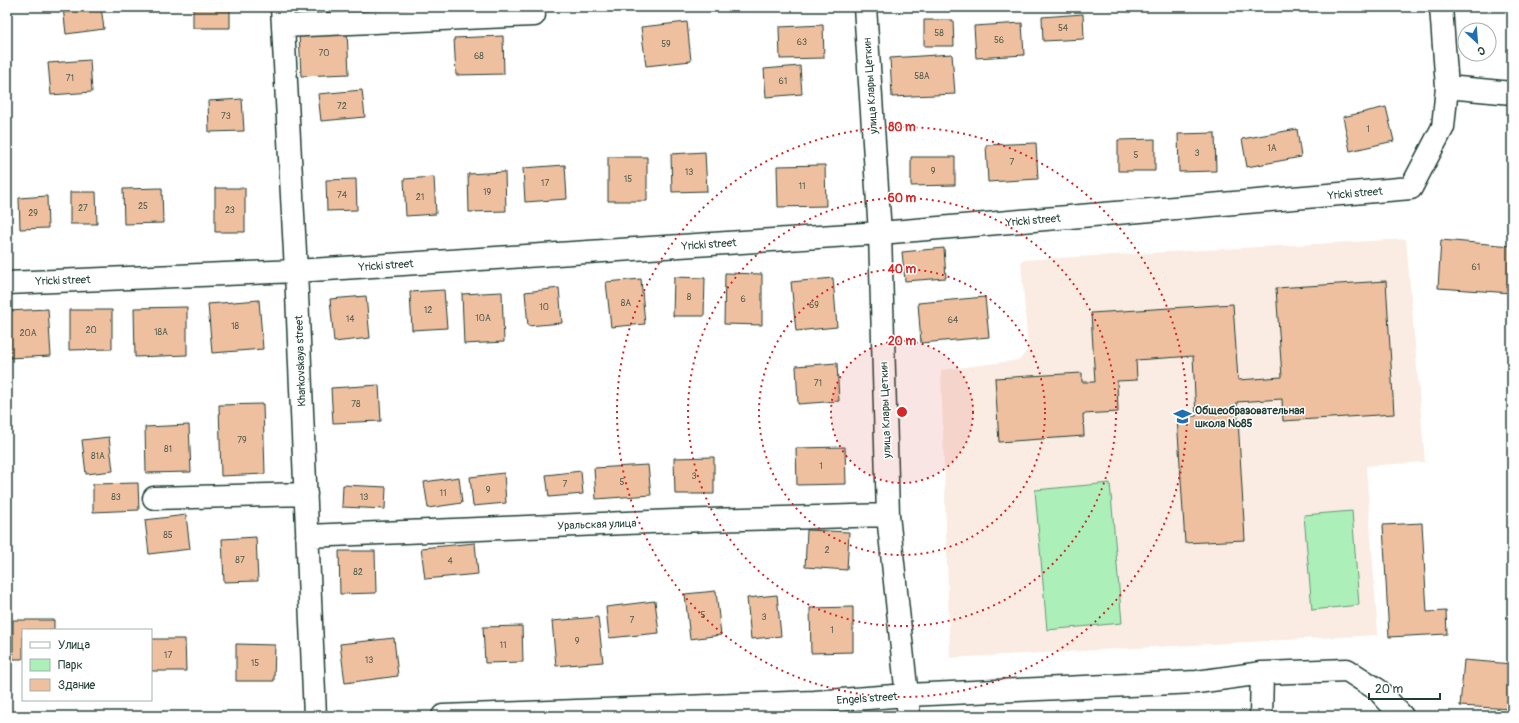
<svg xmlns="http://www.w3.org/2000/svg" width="1519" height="723" font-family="Pangolin,sans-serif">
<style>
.built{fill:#faece2}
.green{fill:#acefb9;stroke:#669676}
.building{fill:#efc09f;stroke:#1f3d34}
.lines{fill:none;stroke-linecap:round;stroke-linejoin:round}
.minor-casing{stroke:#1f3d34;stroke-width:25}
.minor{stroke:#fff;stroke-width:22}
.ring{fill:none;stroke:#d62828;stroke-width:2;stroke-dasharray:2 4}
.labels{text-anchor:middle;stroke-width:3;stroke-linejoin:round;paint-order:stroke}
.number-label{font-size:9px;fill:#535e4f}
.street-label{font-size:11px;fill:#1f3d34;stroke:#fff}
.poi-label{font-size:11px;font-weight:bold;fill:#1f3d34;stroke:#fff;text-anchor:start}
.centre{fill:#d62828;stroke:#fff;stroke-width:2}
.ring-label{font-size:12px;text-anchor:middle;font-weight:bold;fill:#d62828;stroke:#fff;stroke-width:3;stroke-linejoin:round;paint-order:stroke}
</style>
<rect width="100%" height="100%" fill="#fff"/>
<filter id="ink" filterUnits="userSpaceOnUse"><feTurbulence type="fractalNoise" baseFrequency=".025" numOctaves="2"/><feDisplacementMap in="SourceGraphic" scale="8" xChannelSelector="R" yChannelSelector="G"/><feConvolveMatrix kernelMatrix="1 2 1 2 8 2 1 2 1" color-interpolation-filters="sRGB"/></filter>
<g filter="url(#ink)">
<path class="built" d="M1406,239l19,223 -59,4 12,169 -428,23 -9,-288 78,-10 9,-10 -7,-90z"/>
<path class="green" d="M1110,483l12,140 -75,7 -12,-140z
M1352,511l7,94 -47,5 -8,-95z"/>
<path class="building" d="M63,7h38l3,22 -38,5z
M193,7h37v21h-37z
M1083,14l1,25 -41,2 -1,-24z
M924,20h29l1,26h-30z
M687,22l4,39 -45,5 -5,-39z
M1022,23l2,32 -48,3 -2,-32z
M823,25l1,33 -44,1 -1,-32z
M347,30l2,44 -48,2 -2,-44z
M503,36l1,38 -48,1 -2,-37z
M952,54l3,40 -63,3 -2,-39z
M90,60l2,32 -41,3 -3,-32z
M800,66l2,28 -36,3 -2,-28z
M362,90l3,27 -44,4 -3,-27z
M242,99l2,32 -35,1 -1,-31z
M1386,107l8,34 -44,10 -7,-34z
M1297,129l4,28 -54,10 -5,-28z
M1215,133l1,38 -37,1 -1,-38z
M1155,139v32h-37v-31z
M1036,143l2,36 -50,3 -2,-37z
M705,152l2,39 -35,1 -1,-38z
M608,157h39v44h-39z
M911,157h44v28l-44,1z
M565,165l2,34 -42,3 -2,-34z
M825,165l1,41 -48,1 -1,-41z
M505,172l1,39 -37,1 -1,-38z
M434,177l2,37 -30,2 -2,-37z
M356,179l1,31 -30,1 -1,-31z
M162,188l1,35 -39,1 -1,-35z
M215,188h30v44h-30z
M70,192h26l1,32h-27z
M47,196l1,32 -28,1 -1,-31z
M1441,240l71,6v47l-74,-5z
M944,248l2,30 -41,3 -3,-29z
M725,273l37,1v51l-38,-1z
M674,277l31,1 -1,38h-31z
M833,278l4,49 -41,4 -5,-49z
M641,279l4,45 -34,3 -5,-45z
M1386,281l8,133 -111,7 -1,-22 -45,3 8,138 -60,3 -8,-126 19,-1 -3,-60 -57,4 1,20 -20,1 1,31 -35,2 1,22 -85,6 -4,-64 87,-5v9h13l-4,-69 142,-9 5,76 44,-3 -6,-89z
M559,288l3,35 -34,3 -3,-34z
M444,290l3,38 -35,2 -2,-38z
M502,292l2,50 -40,2 -2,-50z
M366,296l4,42 -36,4 -4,-43z
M985,297l4,40 -68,6 -3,-40z
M259,300l4,49 -51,4 -4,-49z
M187,307v48l-52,2 -1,-49z
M48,309l3,47 -44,2v-47z
M69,310h43v39l-43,1z
M837,363l2,38 -41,3 -2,-38z
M379,385l2,36 -48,2 -2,-35z
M263,404l2,70 -44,2 -2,-71z
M189,425l2,47 -45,1 -1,-46z
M109,437l4,34 -27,3 -4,-34z
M845,447l1,37 -49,1 -1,-37z
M714,457v37h-39l-1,-36z
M648,465l3,30 -55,4 -2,-31z
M581,471l2,23 -34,3 -3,-22z
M504,473l2,30 -33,3 -3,-29z
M459,477l3,26 -34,5 -4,-26z
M138,483l1,27 -46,2v-28z
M343,485l43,2 -1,22 -43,-2z
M186,515l4,34 -41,5 -4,-34z
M1422,523l5,89 19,-1 1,23 -58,3 -6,-112z
M807,530l42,2 -2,38 -42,-3z
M256,537l2,44 -34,1 -2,-43z
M475,543l3,31 -53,5 -4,-31z
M339,551h36l1,42 -36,1z
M716,591l5,44 -31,4 -5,-45z
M777,595l4,41 -30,3 -4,-41z
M655,601l4,32 -50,5 -3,-31z
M853,607v45l-42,1 -1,-45z
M598,617l5,45 -47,4 -4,-45z
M13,620h41v10h-31v29h-10z
M522,626l1,36 -38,1 -2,-36z
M394,638l4,38 -53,7 -5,-39z
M151,639h34l1,32h-35z
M236,644l39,1 -1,36h-38z
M1464,660l48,4v45l-52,-3z"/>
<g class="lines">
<defs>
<path id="minor" d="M282,7l14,264 19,445
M865,7l15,226 8,282 21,201
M283,26l251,-11
M1447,87l65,6
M7,283l289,-12 584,-38 531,-45 32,-61 4,-40 -6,-80
M154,498l152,-4
M307,536l368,-15 213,-6
M443,716l372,-14 92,-7 290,-13 65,-9 85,-3 31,20 24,26
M1261,716l1,-43"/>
</defs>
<use href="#minor" class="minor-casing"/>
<use href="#minor" class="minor"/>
</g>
</g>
<circle cx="902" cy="412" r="71" fill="#d62828" fill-opacity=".12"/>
<g class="ring">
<circle cx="902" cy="412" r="71"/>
<circle cx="902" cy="412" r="143"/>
<circle cx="902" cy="412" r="214"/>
<circle cx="902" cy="412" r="285"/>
</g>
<defs>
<symbol id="school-bare" viewBox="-9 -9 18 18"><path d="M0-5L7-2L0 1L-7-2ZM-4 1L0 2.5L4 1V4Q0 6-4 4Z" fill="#1f6fb2" stroke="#fff" stroke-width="2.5" paint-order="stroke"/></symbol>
</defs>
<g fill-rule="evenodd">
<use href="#school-bare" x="1170" y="404" width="25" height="25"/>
</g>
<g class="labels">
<g class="number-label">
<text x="1063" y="31">54</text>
<text x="939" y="36">58</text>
<text x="999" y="43">56</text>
<text x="802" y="45">63</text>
<text x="666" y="47">59</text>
<text x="324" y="56">70</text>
<text x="479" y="59">68</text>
<text x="922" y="79">58А</text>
<text x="70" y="81">71</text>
<text x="783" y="84">61</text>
<text x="342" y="109">72</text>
<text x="226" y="119">73</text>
<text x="1368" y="132">1</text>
<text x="1272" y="151">1А</text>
<text x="1197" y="156">3</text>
<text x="1136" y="158">5</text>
<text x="1012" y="165">7</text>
<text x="933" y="174">9</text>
<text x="689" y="175">13</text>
<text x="628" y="182">15</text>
<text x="545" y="186">17</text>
<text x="802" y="189">11</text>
<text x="487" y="195">19</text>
<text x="342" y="198">74</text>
<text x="420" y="200">21</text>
<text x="143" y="209">25</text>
<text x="83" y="211">27</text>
<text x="230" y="213">23</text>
<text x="33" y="216">29</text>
<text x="1476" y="270">61</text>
<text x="689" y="300">8</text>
<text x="743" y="302">6</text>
<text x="626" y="306">8А</text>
<text x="814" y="308">69</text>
<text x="544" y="310">10</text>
<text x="428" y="313">12</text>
<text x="483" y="321">10А</text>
<text x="350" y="322">14</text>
<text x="953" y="323">64</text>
<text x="235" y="329">18</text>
<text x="91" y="333">20</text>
<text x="161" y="335">18А</text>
<text x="28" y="336">20А</text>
<text x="818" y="386">71</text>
<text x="356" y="407">78</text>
<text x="242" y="443">79</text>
<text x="168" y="452">81</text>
<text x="98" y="459">81А</text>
<text x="821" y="469">1</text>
<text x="694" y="479">3</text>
<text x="622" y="485">5</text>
<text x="565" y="487">7</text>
<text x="488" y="493">9</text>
<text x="443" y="496">11</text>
<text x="116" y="500">83</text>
<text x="364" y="500">13</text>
<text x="168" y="538">85</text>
<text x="827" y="553">2</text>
<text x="240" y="563">87</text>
<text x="450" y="564">4</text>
<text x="358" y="575">82</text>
<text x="703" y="618">5</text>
<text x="764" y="620">3</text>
<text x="632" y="623">7</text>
<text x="832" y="633">1</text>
<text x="577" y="644">9</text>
<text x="503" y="648">11</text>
<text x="168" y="658">17</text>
<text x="369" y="663">13</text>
<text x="255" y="666">15</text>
</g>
<g class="street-label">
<text transform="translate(870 86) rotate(-94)" y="4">улица Клары Цеткин</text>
<text transform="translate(1355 193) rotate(-5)" y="4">Yricki street</text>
<text transform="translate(1033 220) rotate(-5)" y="4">Yricki street</text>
<text transform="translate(709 244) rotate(-4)" y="4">Yricki street</text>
<text transform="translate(386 265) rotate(-4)" y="4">Yricki street</text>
<text transform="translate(63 280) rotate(-2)" y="4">Yricki street</text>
<text transform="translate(300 361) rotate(-92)" y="4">Kharkovskaya street</text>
<text transform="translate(885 410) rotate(-92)" y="4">улица Клары Цеткин</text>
<text transform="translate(597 524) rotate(-2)" y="4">Уральская улица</text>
<text transform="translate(867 698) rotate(-4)" y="4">Engels street</text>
</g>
<g class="poi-label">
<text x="1195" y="414">Общеобразовательная<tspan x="1195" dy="13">школа №85</tspan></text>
</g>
</g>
<circle cx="902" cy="412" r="6" class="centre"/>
<g class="ring-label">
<text x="902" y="131">80 m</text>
<text x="902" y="202">60 m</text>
<text x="902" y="273">40 m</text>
<text x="902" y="345">20 m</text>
</g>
<rect width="1519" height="723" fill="none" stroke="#fff" stroke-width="24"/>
<rect x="12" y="12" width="1495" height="699" fill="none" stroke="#1f3d34" stroke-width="1.5" filter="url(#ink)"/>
<rect x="22" y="629" width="130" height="72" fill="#ffffff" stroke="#a5b1ae"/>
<rect x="30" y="642" width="20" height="6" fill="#ffffff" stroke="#a5b1ae"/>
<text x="58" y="649" font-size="12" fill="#1f3d34">Улица</text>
<rect x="30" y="659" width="20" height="12" fill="#acefb9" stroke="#a5b1ae"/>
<text x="58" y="669" font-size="12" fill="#1f3d34">Парк</text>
<rect x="30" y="679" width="20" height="12" fill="#efc09f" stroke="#a5b1ae"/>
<text x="58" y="689" font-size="12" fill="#1f3d34">Здание</text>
<g transform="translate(1477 42) rotate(154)"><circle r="19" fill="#ffffff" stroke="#a5b1ae"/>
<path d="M0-3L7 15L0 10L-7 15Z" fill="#1f6fb2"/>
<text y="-6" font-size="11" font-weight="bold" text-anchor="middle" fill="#1f3d34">С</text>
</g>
<path d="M1369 693v6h71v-6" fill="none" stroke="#1f3d34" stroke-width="2"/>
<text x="1375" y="693" font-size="12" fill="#1f3d34" stroke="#ffffff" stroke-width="3" paint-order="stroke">20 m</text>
</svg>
